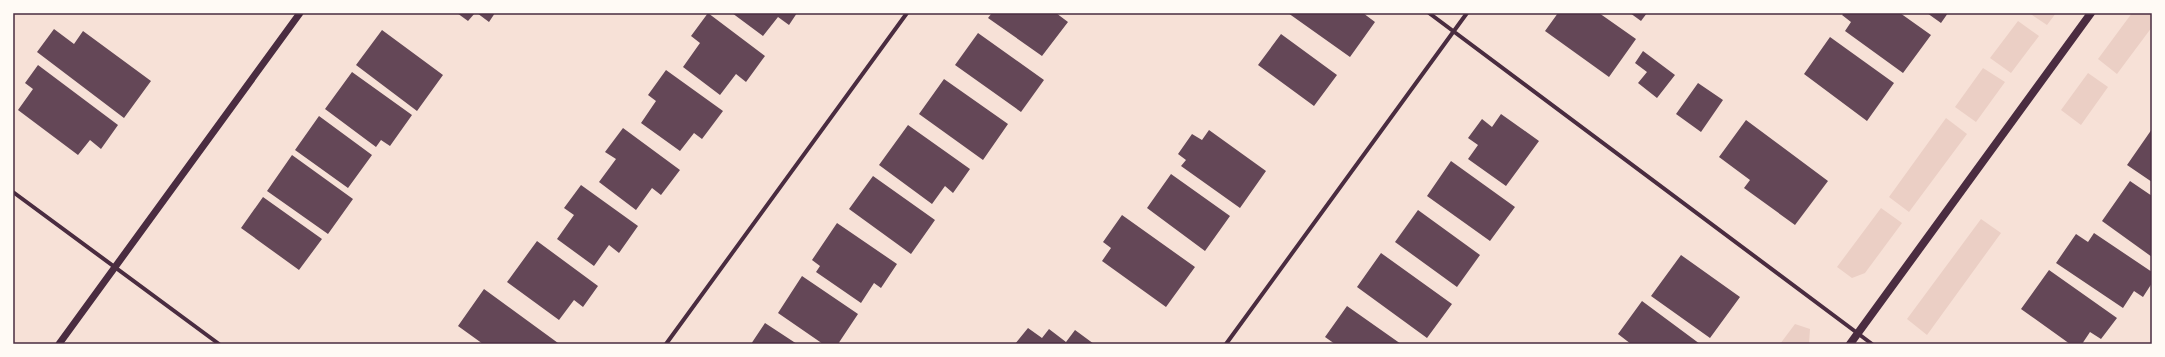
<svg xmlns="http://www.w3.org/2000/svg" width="2165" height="357" font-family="Ubuntu,sans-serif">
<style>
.green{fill:#ebcfc5}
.building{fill:#644757}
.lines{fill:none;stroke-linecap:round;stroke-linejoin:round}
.minor{stroke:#4a2c40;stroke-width:4}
.tertiary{stroke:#4a2c40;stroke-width:7}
.secondary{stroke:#4a2c40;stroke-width:8}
.neatline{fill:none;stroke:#4a2c40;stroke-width:1.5}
</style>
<rect width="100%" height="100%" fill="#f7e1d7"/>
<path class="green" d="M2029,13h27l-9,12z
M2132,13h20v14l-35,47 -19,-15z
M2018,21l21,15 -28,37 -21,-15z
M1983,68l22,14 -29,40 -21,-15z
M2088,73l20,14 -27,38 -20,-15z
M1946,118l21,16 -58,78 -20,-15z
M1881,208l21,15 -37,50 -13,5 -15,-11z
M1981,219l20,14 -74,102 -20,-16z
M1795,324l15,5 -1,15h-29z"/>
<path class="building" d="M457,13h18l-7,8z
M477,13h18l-6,9z
M708,13l57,43 -19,26 -10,-8 -16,21 -37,-28 17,-24 -9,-7z
M732,13h65l-8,12 -11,-8 -15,19z
M992,13h64l12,9 -26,34 -54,-38z
M1288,13h75l12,9 -25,35z
M1558,13h41l37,26 -27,38 -64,-46z
M1630,13h17l-6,8z
M1844,13h56l31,22 -28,38 -58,-42 6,-9 -9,-7z
M1927,13h21l-7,10z
M54,29l20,15 9,-13 68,50 -27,37 -87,-66z
M382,30l61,45 -26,36 -61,-46z
M978,33l66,47 -23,32 -66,-47z
M1281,34l56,41 -23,31 -56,-41z
M1830,37l64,46 -27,38 -63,-47z
M1643,51l32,24 -18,23 -19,-15 9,-11 -12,-9z
M38,65l80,60 -17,24 -11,-9 -12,15 -60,-45 15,-21 -8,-6z
M666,70l57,41 -21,28 -8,-6 -14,18 -39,-28 15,-22 -8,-6z
M352,72l60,43 -22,31 -9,-6 -5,7 -51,-38z
M944,79l64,45 -25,36 -64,-46z
M1698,83l25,17 -22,32 -25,-18z
M1501,114l38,27 -33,45 -38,-27 10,-14 -10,-7 14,-19 10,8z
M319,116l53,39 -24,33 -53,-38z
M1746,120l82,61 -33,44 -51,-37 6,-8 -31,-23z
M908,125l62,44 -17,24 -8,-7 -13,18 -53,-39z
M623,128l57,42 -19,25 -9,-7 -16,22 -37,-28 17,-23 -11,-7z
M2152,129v53l-25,-17z
M1209,130l57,41 -26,37 -59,-42 5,-6 -8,-6 14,-20 10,6z
M292,155l61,44 -25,35 -61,-43z
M1451,161l64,46 -25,34 -63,-45z
M1171,174l59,42 -25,35 -58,-43z
M873,176l62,44 -24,34 -62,-45z
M2130,181l22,15v61l-50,-36z
M581,185l57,41 -19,27 -10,-8 -15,21 -37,-27 17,-24 -10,-7z
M263,197l59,42 -23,31 -58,-42z
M1418,210l62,45 -23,32 -62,-45z
M1122,215l73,52 -29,40 -64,-46 9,-13 -8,-6z
M837,223l60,41 -16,24 -7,-5 -13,20 -45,-31 4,-6 -8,-6z
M2094,233l58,39v11l-9,14 -9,-6 -11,17 -67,-45 20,-29 12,8z
M537,241l61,45 -15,21 -9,-7 -15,20 -52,-38z
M1381,253l71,51 -25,34 -70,-51z
M1681,255l59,42 -30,41 -59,-42z
M2049,270l68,48 -16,21 -11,-7 -8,12h-12l-49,-35z
M802,276l56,38 -20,30h-15l-45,-31z
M484,289l74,54 -1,1h-74l-25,-18z
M1642,301l58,43h-69l-13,-10z
M1347,306l54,38h-66l-10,-7z
M765,323l32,21h-46z
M1028,328l14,10 7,-9 17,13 9,-12 19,14h-79z"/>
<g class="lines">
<path class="minor" d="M1429,13l443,331
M13,192l206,152
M666,344l241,-331
M1226,344l241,-331"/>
<path class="tertiary" d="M59,344l241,-331"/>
<path class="secondary" d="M1850,344l241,-331"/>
</g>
<rect width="2165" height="357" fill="none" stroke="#fffaf5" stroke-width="28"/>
<rect x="14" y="14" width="2137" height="329" class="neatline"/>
</svg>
